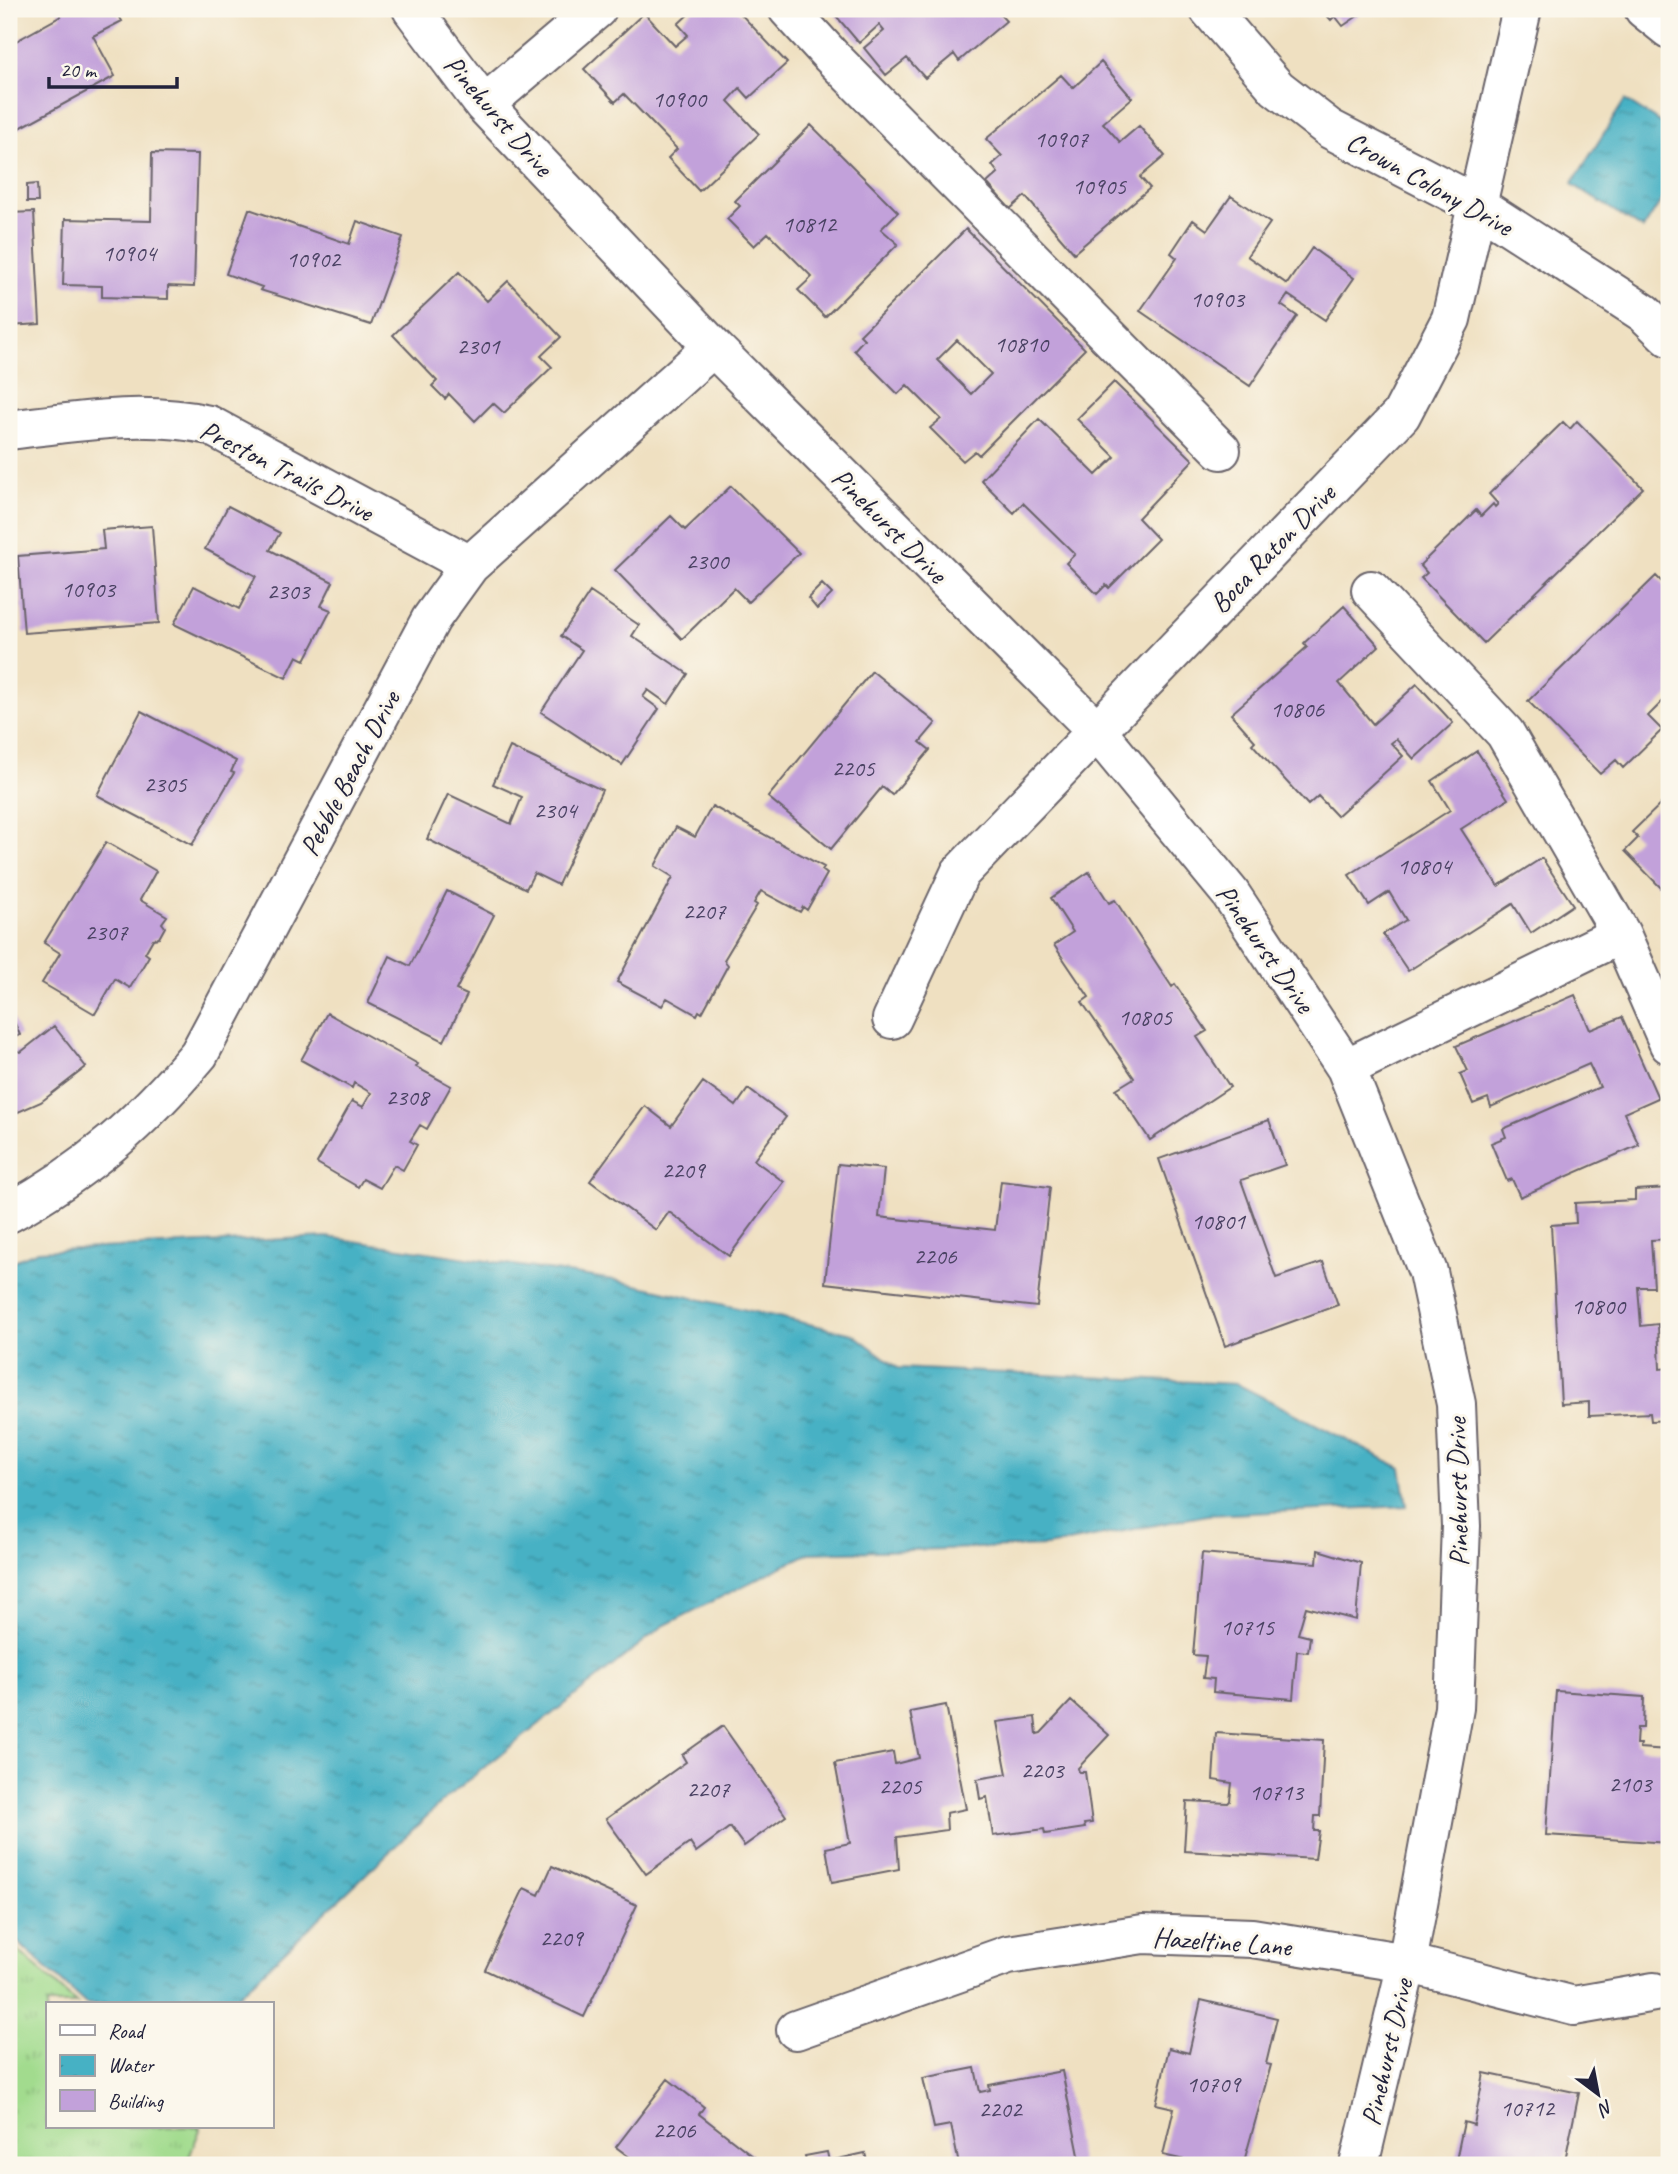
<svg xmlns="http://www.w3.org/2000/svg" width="1678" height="2174" font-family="Caveat,sans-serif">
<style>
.grass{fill:url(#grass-tufts);stroke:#627e64;stroke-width:2}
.water{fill:url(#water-ripples);stroke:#346a80;stroke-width:2}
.building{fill:#c2a1da;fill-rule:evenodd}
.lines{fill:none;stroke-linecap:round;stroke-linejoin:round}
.minor-casing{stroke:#6a646a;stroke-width:42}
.minor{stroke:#fff;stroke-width:38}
.labels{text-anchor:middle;stroke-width:6;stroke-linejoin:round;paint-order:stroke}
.number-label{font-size:24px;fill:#4a4263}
.street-label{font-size:28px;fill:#22223b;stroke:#fbf7ec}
</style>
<defs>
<pattern id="grass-tufts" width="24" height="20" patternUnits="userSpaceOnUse" patternTransform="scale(1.75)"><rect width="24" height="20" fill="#a2db8e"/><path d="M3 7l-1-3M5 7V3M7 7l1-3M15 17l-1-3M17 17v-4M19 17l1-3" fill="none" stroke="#8bbc7b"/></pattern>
<pattern id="water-ripples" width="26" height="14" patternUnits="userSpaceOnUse" patternTransform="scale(1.75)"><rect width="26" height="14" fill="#46b1c4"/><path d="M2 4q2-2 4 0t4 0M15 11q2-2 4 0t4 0" fill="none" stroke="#3a90a0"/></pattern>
</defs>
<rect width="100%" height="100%" fill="#fbf7ec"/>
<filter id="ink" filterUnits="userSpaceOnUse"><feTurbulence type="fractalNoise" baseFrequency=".0143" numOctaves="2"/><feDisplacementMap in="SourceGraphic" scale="14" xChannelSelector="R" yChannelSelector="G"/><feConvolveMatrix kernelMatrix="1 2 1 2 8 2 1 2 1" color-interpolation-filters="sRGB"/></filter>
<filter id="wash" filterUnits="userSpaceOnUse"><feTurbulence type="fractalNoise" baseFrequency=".00686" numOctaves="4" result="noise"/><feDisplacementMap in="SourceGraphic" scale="28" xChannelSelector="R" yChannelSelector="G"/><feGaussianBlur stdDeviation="1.57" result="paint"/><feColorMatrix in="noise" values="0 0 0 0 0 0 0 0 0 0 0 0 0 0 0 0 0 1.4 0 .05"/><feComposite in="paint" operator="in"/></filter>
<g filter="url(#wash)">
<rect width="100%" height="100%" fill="#efe0c1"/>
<path class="grass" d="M9,1942l68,62h-30v123h154l-15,38h-177z"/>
<path class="water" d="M1625,100l44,28v60l-26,41 -71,-45z
M327,1237l287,43 239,54 45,34 339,16 164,84 6,38 -200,9 -160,31 -238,7 -146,73 -216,171 -218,207h-143l-77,-70v-671l29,-12z"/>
<g id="blocks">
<path class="building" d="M57,9h58l7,12 -29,15 22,40 -106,58v-89l52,-29z
M694,9h42l51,54 -38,35 -9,-10 -12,13 31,33 -60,57 -31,-33 9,-9 -53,-55 -9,8 -31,-33 60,-56 31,33 13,-11 -10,-11z
M834,9h161l11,12 -47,40 -5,-7 -29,24 -18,-20 -21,17 -22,-27 20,-17 -5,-6 -20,18 -27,-32z
M1321,9h47l-25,17 -8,-10 -4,4z
M1101,62l31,36 -29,25 17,19 19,-16 26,30 -25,21 10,11 -76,65 -49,-57 -15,13 -23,-26 11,-10 -6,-8 10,-9 -16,-17 75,-64 12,13z
M811,125l87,87 -17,17 17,15 -73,73 -27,-27 14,-13 -44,-44 -14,13 -27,-27 13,-13 -5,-5z
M152,153l46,1 -4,133 -26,-1v13l-66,-2v-11l-39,-1 2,-66 86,2z
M37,184l1,18h-11v-17z
M1231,196l39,27 -23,33 40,28 25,-36 42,30 -29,42 -37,-25 -7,10 16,11 -47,70 -110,-75 37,-53 -6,-5 22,-33 14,10z
M249,209l100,35 8,-23 46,16 -32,88 -111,-35 2,-3 -36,-13z
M34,212l6,112 -31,2v-113z
M966,229l119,120 -106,106 -4,-4 -12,10 -33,-33 11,-9 -34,-34 -9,9 -44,-44 10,-11 -4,-4zM957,340l34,34 -20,20 -34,-34z
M459,272l28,29 21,-20 53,56 -20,19 11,11 -48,46 -11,-10 -18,18 -26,-27 -4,5 -13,-13 5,-5 -44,-46z
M1114,382l79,78 -55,58 20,21 -49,49 -3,-3 -9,9 -31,-31 9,-9 -52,-51 -9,10 -33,-33 58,-61 57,56 19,-18 -38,-38z
M1577,421l66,67 -159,155 -63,-65 6,-5 -7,-8 56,-55 5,6 12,-12 2,3 3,-3 -9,-10 74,-72 7,7z
M731,486l68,67 -51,49 -14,-14 -52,51 -67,-69 56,-54 14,14z
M228,506l52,27 -10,17 63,32 -12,24 10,4 -26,50 -8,-4 -11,22 -112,-54 20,-38 45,23 17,-33 -51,-27z
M152,526l7,97 -135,10 -6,-77 86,-7 -2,-19z
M1656,576l13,13v106l-21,21 14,14 -39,38 -7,-8 -16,14 -72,-73z
M822,584l10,10 -15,15 -9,-11z
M590,592l49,33 -7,11 56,38 -20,30 -20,-14 -5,7 16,12 -37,56 -81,-53 41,-62 -21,-14z
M1344,606l35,40 -40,37 34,41 44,-40 36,39 -39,36 -18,-20 -5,4 12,13 -66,60 -19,-20 -10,9 -56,-61 3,-3 -24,-27 76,-67 -3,-4z
M872,671l64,52 -16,19 10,8 -38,45 -10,-8 -51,62 -63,-52z
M141,711l95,50 -5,11 3,1 -42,72 -95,-50z
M510,747l92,43 -44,95 -24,-12 -8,16 -99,-50 21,-45 63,30 11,-27 -29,-13z
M1477,751l31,48 -47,30 37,57 44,-28 31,47 -42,28 -18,-29 -105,67 -25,-37 23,-14 -17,-28 -20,13 -20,-30 101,-65 -18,-29z
M1669,796v100l-44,-45 13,-13 -6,-6z
M712,806l112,61 -2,3 5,4 -20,36 -4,-3 -3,5 -39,-21 -7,12 3,2 -33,55 4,5 -26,48 -3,-2 -2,4 -30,-17 -5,8 -45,-24 56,-105 -18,-11 21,-39 19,10z
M106,842l50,29 -16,29 27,16 -5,7 3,4 -6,11 -6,1 -8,14 4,3 -19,32 -15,-9 -20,35 -53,-31 18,-30 -16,-10z
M1089,872l20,31 6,-3 57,87 3,-3 32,47 -10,6 33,50 -80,53 -34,-51 18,-11 -52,-76 7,-5 -35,-52 19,-13 -22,-34z
M447,891l47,24 -38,75 11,5 -23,46 -76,-38 22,-47 20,10z
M1575,995l15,35 32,-13 36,81 -34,15 15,32 -119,52 -8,-18 -5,2 -16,-38 15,-6 -3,-8 97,-42 -11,-23 -98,43 -3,-9 -15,6 -13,-30 8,-3 -12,-25z
M9,1010l11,25 -11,4z
M327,1013l91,51 -2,3 35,19 -24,43 -7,-4 -10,16 7,4 -14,25 -9,-5 -14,23 -17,-9 -5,8 -41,-24 35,-62 11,6 8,-14 -17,-10 -2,5 -51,-28z
M54,1026l32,41 -45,35 -32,14v-76l4,10 8,2z
M703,1082l33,24 12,-17 38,28 -32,43 30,22 -55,74 -60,-44 -13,18 -66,-49 55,-75 26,20z
M1269,1120l16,45 -44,15 35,98 47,-16 15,43 -113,41 -66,-187z
M838,1164l46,5 -5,48 116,13 6,-49 49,6 -13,120 -212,-24z
M1669,1188v51l-18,1 3,47h-16l3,39 17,-2 2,45 9,-1v52l-18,1 -1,-8 -61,3v-14l-28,2 -10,-179 25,-2 -1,-20 60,-3v-10z
M1318,1550l43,13 -5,57 -50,-13 -8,27 12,3 -2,15 -11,-1 -4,48 -80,-7 1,-13 -11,-1 3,-22 -13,-1 9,-102 115,10z
M1556,1691l88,6 -1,31h-6l-1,16h4l-1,4 30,2v93l-123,-8z
M1071,1701l38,34 -31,33 1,4h6l7,51 -8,1 1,4 -40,6 -1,-5 -51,7 -6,-39 -7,2 -3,-20 30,-5 -10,-52 38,-5 2,17 4,-1z
M946,1705l20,104 -20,4 1,17 -50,7 2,32 -67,13 -6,-34 24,-5 -15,-80 58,-11 2,12 24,-6 -9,-46z
M723,1726l63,90 -42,30 -14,-19 -34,25 -6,-9 -44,31 -40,-55 80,-57 -4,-7z
M1216,1733l108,7 -4,76h-5l-1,15h5l-4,28 -131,-8 3,-50 41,2 2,-2 2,-18 -19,-3z
M552,1866l85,39 -53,112 -99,-47 39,-82 15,7z
M1201,2000l76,18 -11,46 5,1 -28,100h-37l-43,-10 11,-47 -18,-4 13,-56 20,5z
M975,2068l5,24 10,-2 -1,-5 73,-14 19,94h-122l-8,-40 -17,3 -11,-50z
M1484,2073l95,20 -15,72h-109l9,-43 10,3z
M668,2079l36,28 -5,7 63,49 -1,2h-121l-24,-18z
M827,2152l2,9 36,-8 3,12h-61l-2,-9z"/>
</g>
</g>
<g filter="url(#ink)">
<use href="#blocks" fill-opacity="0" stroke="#6a646a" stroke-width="2"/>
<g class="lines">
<defs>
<path id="minor" d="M412,9l72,96 229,242 382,382 135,164 116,175 82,204 28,132 5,122 -7,182 -47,255 -48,202
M788,9l43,47 390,394
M1209,9l68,79 53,41 147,76 167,108 25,24
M1644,9l25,20
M484,105l113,-96
M9,430c67,-8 133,-20 200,-5l261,140
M1371,590l134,143 116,201 48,110
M892,1019l68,-146 441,-458 50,-96 71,-310
M1346,1068l275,-134
M9,1213c79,-44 132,-90 190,-159l232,-435 39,-54 243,-218
M796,2030l212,-75 135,-21 109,4 155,25 167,43 80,-14"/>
</defs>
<use href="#minor" class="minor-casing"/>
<use href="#minor" class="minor"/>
</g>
</g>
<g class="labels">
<g class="number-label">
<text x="679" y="107">10900</text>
<text x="1061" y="147">10907</text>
<text x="1099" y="194">10905</text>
<text x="809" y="232">10812</text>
<text x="129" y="261">10904</text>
<text x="313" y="267">10902</text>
<text x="1217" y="307">10903</text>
<text x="1021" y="352">10810</text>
<text x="478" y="354">2301</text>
<text x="707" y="569">2300</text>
<text x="88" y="597">10903</text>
<text x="288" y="599">2303</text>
<text x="1297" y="717">10806</text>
<text x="853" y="776">2205</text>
<text x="165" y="792">2305</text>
<text x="555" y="818">2304</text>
<text x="1424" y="874">10804</text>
<text x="704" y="919">2207</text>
<text x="106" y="940">2307</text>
<text x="1145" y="1025">10805</text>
<text x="407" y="1105">2308</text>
<text x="683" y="1178">2209</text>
<text x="1218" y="1229">10801</text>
<text x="935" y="1264">2206</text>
<text x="1598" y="1314">10800</text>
<text x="1247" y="1635">10715</text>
<text x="1042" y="1778">2203</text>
<text x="1630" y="1792">2103</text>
<text x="900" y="1794">2205</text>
<text x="708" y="1797">2207</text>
<text x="1276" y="1800">10713</text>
<text x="561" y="1946">2209</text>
<text x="1213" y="2092">10709</text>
<text x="1527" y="2116">10712</text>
<text x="1000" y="2117">2202</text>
<text x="674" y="2138">2206</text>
</g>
<g class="street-label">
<text transform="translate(499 115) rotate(49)" y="10">Pinehurst Drive</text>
<text transform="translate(1430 183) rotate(29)" y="10">Crown Colony Drive</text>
<text transform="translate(287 470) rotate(27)" y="10">Preston Trails Drive</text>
<text transform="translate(890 525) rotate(45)" y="10">Pinehurst Drive</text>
<text transform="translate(1272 548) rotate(-46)" y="10">Boca Raton Drive</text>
<text transform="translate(349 773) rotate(-62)" y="10">Pebble Beach Drive</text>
<text transform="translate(1266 948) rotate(55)" y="10">Pinehurst Drive</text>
<text transform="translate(1457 1492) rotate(-91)" y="10">Pinehurst Drive</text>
<text transform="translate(1222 1941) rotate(4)" y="10">Hazeltine Lane</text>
<text transform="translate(1386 2052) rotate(-77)" y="10">Pinehurst Drive</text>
</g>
</g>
<rect width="1678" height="2174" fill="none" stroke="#fbf7ec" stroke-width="35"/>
<rect x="46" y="2002" width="228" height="126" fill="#fbf7ec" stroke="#a4a2a5" stroke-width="2"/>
<rect x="60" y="2025" width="35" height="10" fill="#ffffff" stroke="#a4a2a5" stroke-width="2"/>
<text x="108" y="2038" font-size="21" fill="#22223b">Road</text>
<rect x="60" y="2055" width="35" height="21" fill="url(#water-ripples)" stroke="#a4a2a5" stroke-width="2"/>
<text x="108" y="2072" font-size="21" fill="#22223b">Water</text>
<rect x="60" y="2090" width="35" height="21" fill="#c2a1da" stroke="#a4a2a5" stroke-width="2"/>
<text x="108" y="2108" font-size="21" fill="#22223b">Building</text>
<g transform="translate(1598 2094) rotate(148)" stroke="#fbf7ec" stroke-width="5" paint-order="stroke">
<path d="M0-5L12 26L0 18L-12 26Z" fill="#22223b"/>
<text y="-10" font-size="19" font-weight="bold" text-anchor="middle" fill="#22223b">N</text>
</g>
<path d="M49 77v10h128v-10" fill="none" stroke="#22223b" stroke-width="3.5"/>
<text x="60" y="77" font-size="21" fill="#22223b" stroke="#fbf7ec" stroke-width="5" paint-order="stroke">20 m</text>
</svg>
